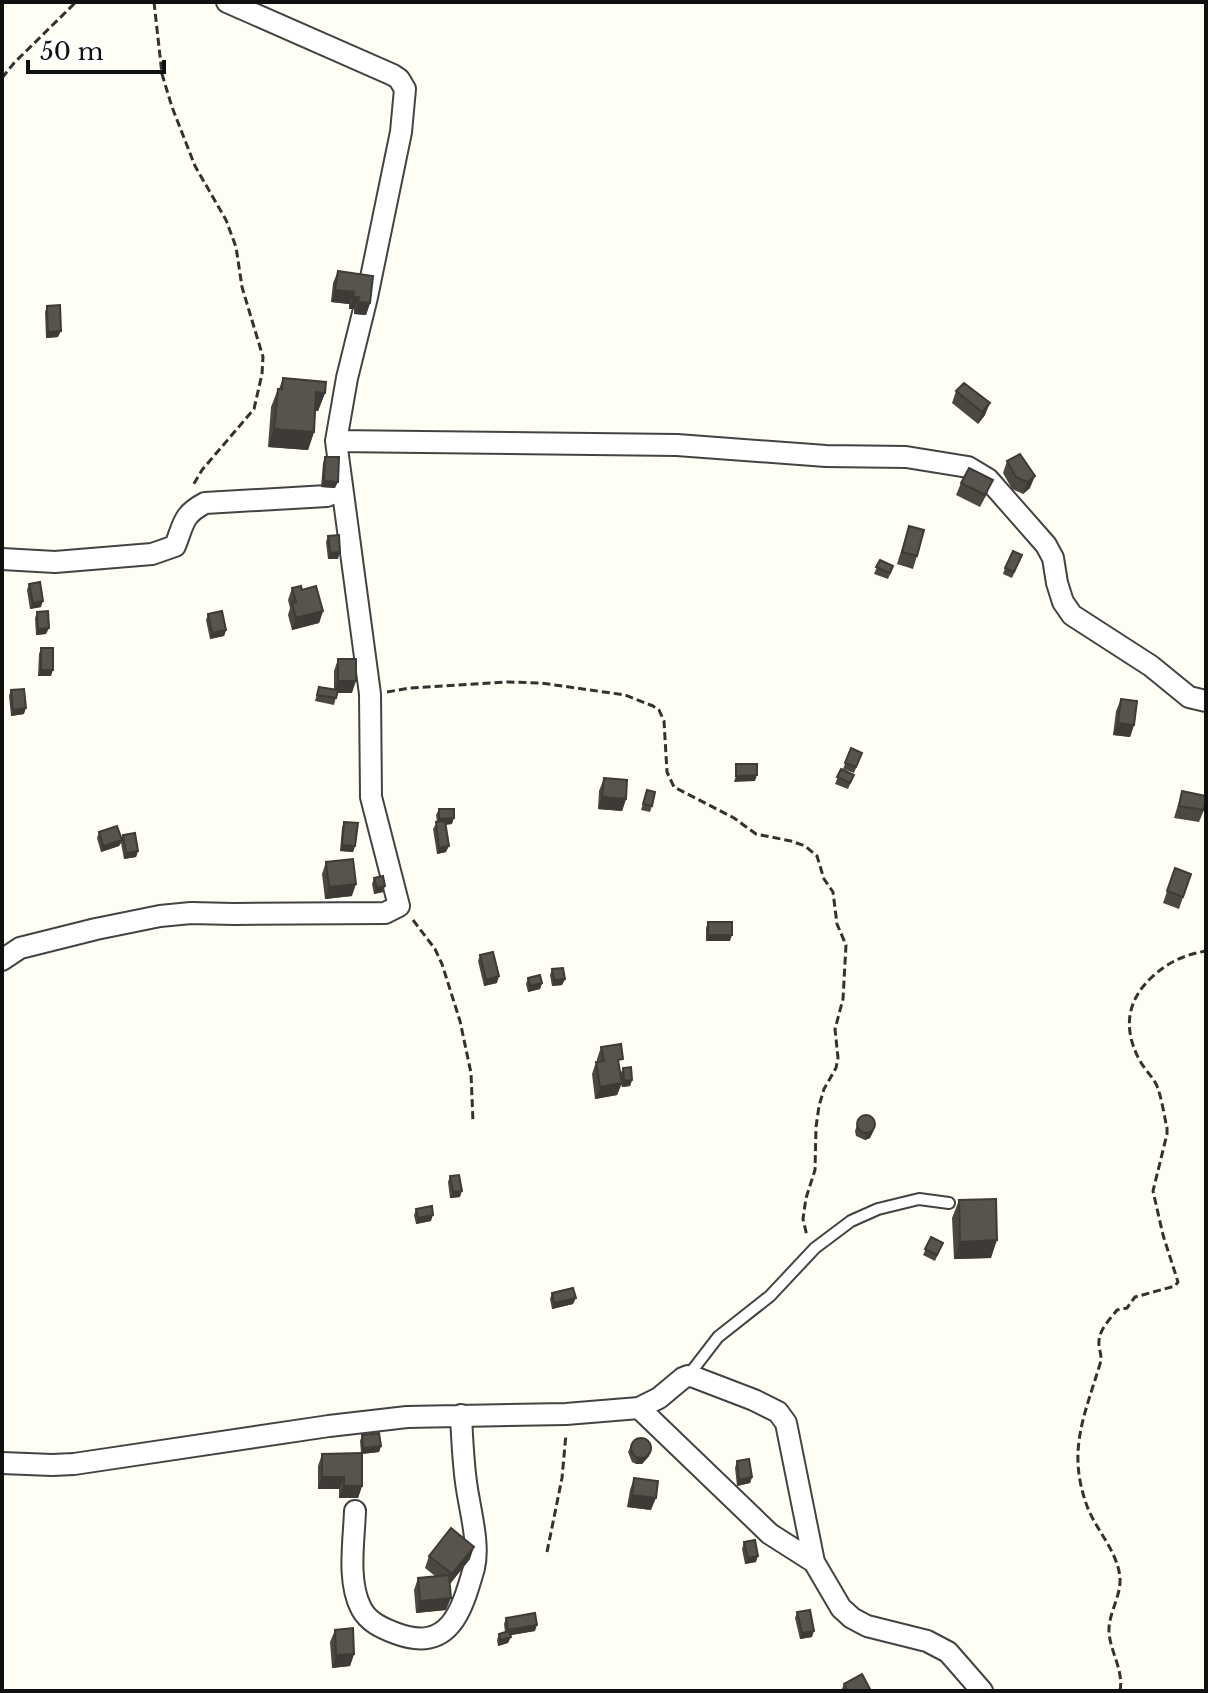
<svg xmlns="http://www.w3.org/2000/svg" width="1208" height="1693" font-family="'Libre Baskerville',serif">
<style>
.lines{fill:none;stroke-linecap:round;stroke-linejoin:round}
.service-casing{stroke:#434343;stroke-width:14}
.minor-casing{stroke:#434343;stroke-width:24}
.path{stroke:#323232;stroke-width:3;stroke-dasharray:8 4;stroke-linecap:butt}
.service{stroke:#fff;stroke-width:10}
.minor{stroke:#fff;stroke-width:20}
.wall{fill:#4d4742}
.shaded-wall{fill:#3e3a36}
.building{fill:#59534d;stroke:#3e3a36;stroke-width:2}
</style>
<rect width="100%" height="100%" fill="#fffef4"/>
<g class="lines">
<defs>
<path id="service" d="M688,1376l30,-39 52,-41 45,-48 36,-27 27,-12 41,-10 30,4"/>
<path id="minor" d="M336,441l341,4 149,11 80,1 62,10 20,12 58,66 7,13 4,25 6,19 9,13 79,51 38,31 17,4
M2,559l53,3 97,-8 23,-8c9,-22 7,-31 30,-43l122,-7 14,-7
M2,960l18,-12 76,-19 64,-13 31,-3 43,1 151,-1 14,-7 -28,-109 -1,-103 -34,-253 11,-63 20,-81 34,-165 4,-43 -6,-10 -6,-4 -166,-73
M639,1408l131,126 44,28
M2,1463l50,2 22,-1 255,-38 78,-9 159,-3 73,-6 20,-10 24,-20 5,-2 6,1 60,23 24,12 8,11 28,139 27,46 11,10 15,8 60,15 21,11 34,39
M355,1511c-1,30 -8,70 6,97 7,14 21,20 34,25 55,21 67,-23 79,-65 6,-25 -5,-61 -8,-86 -3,-22 -4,-45 -5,-67"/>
</defs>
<use href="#service" class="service-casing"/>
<use href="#minor" class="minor-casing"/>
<path class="path" d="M154,2l8,72 10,33 23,59 31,54 10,27 6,40 21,70 -1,17 -8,35 -52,61 -10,17
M2,78l12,-15 62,-61
M387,692l23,-4 96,-6 35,1 84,12 28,11 6,4 5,11 3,51 7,15 60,31 22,16 35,7 14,5 12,10 7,23 9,13 4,32 9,21 -3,54 -8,30 3,29 -2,10 -12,21 -5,17 -3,21 -1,43 -9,28 -3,21 4,17
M413,920l22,29 7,15 18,57 11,52 2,49
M547,1552l15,-74 4,-44
M1120,1691c4,-20 -10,-40 -11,-59 -1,-18 12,-35 11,-54 -2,-26 -24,-48 -33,-72 -20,-55 -3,-89 13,-142 3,-9 -2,-15 -1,-23 0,-11 12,-23 18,-31l10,-2 8,-11 40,-11 3,-4 -15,-47 -10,-44 14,-57v-6c-3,-13 -5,-29 -10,-42 -4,-9 -12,-16 -17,-25 -17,-31 -14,-60 12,-84 16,-15 32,-22 54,-26"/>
<use href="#service" class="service"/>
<use href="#minor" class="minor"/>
</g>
<path class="wall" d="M338,271l32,32 -4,12 -12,-1v-5h-5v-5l-18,-2 2,-19z
M47,306l11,31 -12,1 -1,-26z
M283,378l42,15 -7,18h-3l-1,21 -6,18 -40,-3 3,-40 7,-18h1z
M964,383l21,32 -7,9 -26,-21 4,-12z
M1020,454l10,34 -7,6 -11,-5 -9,-16 4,-12z
M325,457l10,31 -14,-1 2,-24z
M961,483l27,9 -8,15 -24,-12z
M909,526l8,30 -4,13 -16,-5z
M328,536l10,23h-10l-2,-17z
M1022,555l-10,23 -9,-4 2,-6z
M880,560l11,12 -3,7 -14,-5z
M29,584l12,23 -11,2 -3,-19z
M292,588l10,2 21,21 -4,12 -27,7 -4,-15 2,-7 -2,-8z
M37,612l9,22 -10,1 -1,-17z
M208,614l18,16 -2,6 -14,3 -4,-19z
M41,648l10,28h-13l1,-22z
M338,659l14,34h-15l-3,12 -19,-4 4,-14 15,3v-19z
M11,690l13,24 -13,2 -2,-20z
M1121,699l13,26 -4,12 -17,-2 3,-24z
M851,748l11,5 -8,20 -11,-4z
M841,769l13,6 -6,14 -13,-5z
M604,778l22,21 -4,12 -24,-2 1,-18z
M647,790l5,16 -2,6 -9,-2z
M1182,791l22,19 -5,12 -25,-4z
M439,809l13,15 -7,1 1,27 -9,2 -4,-25 4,-7 -1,-7z
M344,822l11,24 -2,6 -13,-1 2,-23z
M99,832l22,7 2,-4 15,16 -2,6 -12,2 -3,-16 -2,3 -18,6 -4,-14z
M326,862l26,34 -27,3 -3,-25z
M1175,868l16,6 -12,35 -16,-6z
M374,878l9,14 -9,2 -2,-10z
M708,922l22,19h-24v-13z
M480,955l17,28 -13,3 -6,-25z
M552,969l13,10 -3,6 -10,1 -2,-11z
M528,978l14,5 -2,6 -12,3 -2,-8z
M601,1047l19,22v6l3,-7 9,12 -2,6 -8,1 -1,-3 -4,11 -22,4 -3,-25 4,-12h1v-3z
M857,1125l17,5 -4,8 -5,2 -9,-4 -1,-5z
M450,1176l10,21 -10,1 -2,-16z
M959,1200l32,58 -37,1 -2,-41z
M416,1209l15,12 -15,3 -2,-9z
M931,1237l12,6 -8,18 -12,-6z
M552,1293l21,11 -21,5 -2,-10z
M362,1435l19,11 -2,6 -17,2v32l-4,12h-19v-9h-21v-23l4,-12 39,-1 -1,-12z
M633,1441l16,15 -7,8h-6l-4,-2 -4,-10z
M737,1461l15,16 -2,6 -13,3 -2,-18z
M634,1478l17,32 -24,-3 3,-17z
M744,1542l12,20 -11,2 -3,-15z
M429,1556l41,3 -20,25 -4,26 -30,3 -2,-23 4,-12 17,-2 -10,-8z
M797,1612l15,25 -12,2 -5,-21z
M506,1618l29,13 -25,4 -2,8 -10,3 -1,-6 2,-6 6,-2 -1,-8z
M335,1630l19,24 -4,12 -18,2 -2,-26z
M844,1684l27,7h-30z"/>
<path class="shaded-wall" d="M335,290l19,2 -5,12 -18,-2z
M353,297h6l-5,12h-5z
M358,302l12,1 -4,12 -12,-1z
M61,331l-3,6 -12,1 2,-6z
M316,392l9,1 -7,18 -9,-1z
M990,403l-5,12 -7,9 4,-12z
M274,429l40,3 -6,18 -40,-3z
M1035,476l-5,12 -7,6 4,-12z
M324,481l14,1 -3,6 -14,-1z
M340,552l-2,7h-10l2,-6z
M43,601l-2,6 -11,2 3,-6z
M323,611l-4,12 -27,7 4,-12z
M49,628l-3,6 -10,1 2,-6z
M226,630l-2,6 -14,3 2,-6z
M41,670h12l-2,6h-13z
M338,681h18l-4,12h-18z
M26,708l-2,6 -13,2 2,-6z
M1118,723l16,2 -4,12 -17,-2z
M757,775l-2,6 -21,1 2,-6z
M602,797l24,2 -4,12 -24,-2z
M454,818l-2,6 -15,1 2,-6z
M122,840l-3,6 -18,6 2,-6z
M342,845l13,1 -2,6 -13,-1z
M449,846l-3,6 -9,2 2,-6z
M138,851l-2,6 -12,2 2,-6z
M356,884l-4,12 -27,3 4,-12z
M385,886l-2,6 -9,2 3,-6z
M708,935h24l-2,6h-24z
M499,976l-2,7 -13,3 2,-6z
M565,979l-3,6 -10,1 2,-6z
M542,983l-2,6 -12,3 2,-6z
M632,1080l-2,6 -8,1 2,-6z
M622,1083l-5,12 -22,4 5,-12z
M876,1124l-6,14 -5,2 2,-6z
M462,1191l-2,6 -10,1 3,-6z
M433,1215l-2,6 -15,3 2,-6z
M997,1240l-6,18 -37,1 6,-17z
M576,1298l-3,6 -21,5 2,-6z
M381,1446l-2,6 -18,2 2,-6z
M651,1450l-2,6 -7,8h-6l2,-6z
M322,1477h22l-5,12h-21z
M752,1477l-2,6 -13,3 2,-6z
M344,1486h18l-4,12h-19z
M632,1495l24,3 -5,12 -24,-3z
M474,1547l-4,12 -22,27 4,-12z
M758,1556l-2,6 -11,2 3,-6z
M451,1598l-5,12 -30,3 4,-12z
M537,1625l-2,6 -29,5 2,-6z
M814,1631l-2,6 -12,2 2,-6z
M511,1637l-3,6 -10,3 2,-6z
M354,1654l-4,12 -18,2 4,-13z"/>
<path class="building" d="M338,271l35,5 -3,27 -12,-1 1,-5h-6l1,-5 -19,-2z
M60,305l1,26 -13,1 -1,-26z
M283,378l43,4 -1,11 -9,-1 -2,40 -40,-3 4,-40h4z
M964,383l26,20 -8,9 -26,-21z
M1020,454l15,22 -8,6 -11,-5 -9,-16z
M325,457h14l-1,25 -14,-1z
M969,468l24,12 -8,15 -24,-12z
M909,526l15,4 -7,26 -15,-4z
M339,535l1,17 -10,1 -2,-17z
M1013,551l9,4 -8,17 -9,-4z
M880,560l13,6 -3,7 -14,-6z
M40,582l3,19 -10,2 -4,-19z
M301,586l1,4 14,-4 7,25 -27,7 -4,-15 4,-1 -4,-14z
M48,611l1,17 -11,1 -1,-17z
M222,611l4,19 -14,3 -4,-19z
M41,648h12v22h-12z
M338,659h18v22h-18z
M319,687l19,3 -2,8 -19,-3z
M24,689l2,19 -13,2 -2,-20z
M1121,699l16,2 -3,24 -16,-2z
M851,748l11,5 -6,14 -11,-4z
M736,764h21v11l-21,1z
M841,769l13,6 -4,8 -13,-6z
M604,778l23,2 -1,19 -24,-2z
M647,790l8,2 -3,14 -9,-2z
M1182,791l24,5 -2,14 -25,-4z
M439,809h15v9l-15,1z
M445,821l4,25 -10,2 -3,-26z
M344,822l14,1 -3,23 -13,-1z
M117,826l5,14 -19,6 -4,-14z
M135,833l3,18 -12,2 -3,-18z
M353,859l3,25 -27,3 -3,-25z
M1175,868l16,6 -8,23 -16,-6z
M383,876l2,10 -8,2 -3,-10z
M708,922h24v13h-24z
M493,952l6,24 -13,4 -6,-25z
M563,968l2,11 -11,1 -2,-11z
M540,975l2,8 -12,3 -2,-8z
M621,1044l2,15 -5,1 4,23 -22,4 -4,-25 8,-1 -3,-14z
M631,1067l1,13 -8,1 -1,-13z
M857 1124a9 9 0 1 1 18 0a9 9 0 1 1-18 0Z
M459,1175l3,16 -9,1 -3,-16z
M996,1199l1,41 -37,2 -1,-42z
M432,1206l1,9 -15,3 -2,-9z
M931,1237l12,6 -6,12 -12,-6z
M573,1288l3,10 -22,5 -2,-10z
M379,1433l2,13 -18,2 -1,-13z
M631 1448a10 10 0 1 1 20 0a10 10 0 1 1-20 0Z
M362,1453v33h-18v-9h-22v-23z
M749,1459l3,18 -13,3 -2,-19z
M634,1478l24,3 -2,17 -24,-3z
M451,1528l23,19 -22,27 -23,-18z
M755,1540l3,16 -10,2 -4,-16z
M449,1575l2,23 -31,3 -2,-23z
M810,1610l4,21 -12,2 -5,-21z
M535,1613l2,12 -29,5 -2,-12z
M353,1628l1,26 -18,1 -1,-25z
M509,1631l2,6 -11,3 -1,-6z
M862,1674l9,17h-23l-4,-7z"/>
<rect width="1208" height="1693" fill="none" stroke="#101010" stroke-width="8"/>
<path d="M28 60v12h136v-12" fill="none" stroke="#101010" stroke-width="4"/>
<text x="40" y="60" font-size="24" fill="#101010" stroke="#ffffff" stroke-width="6" paint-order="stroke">50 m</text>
</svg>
